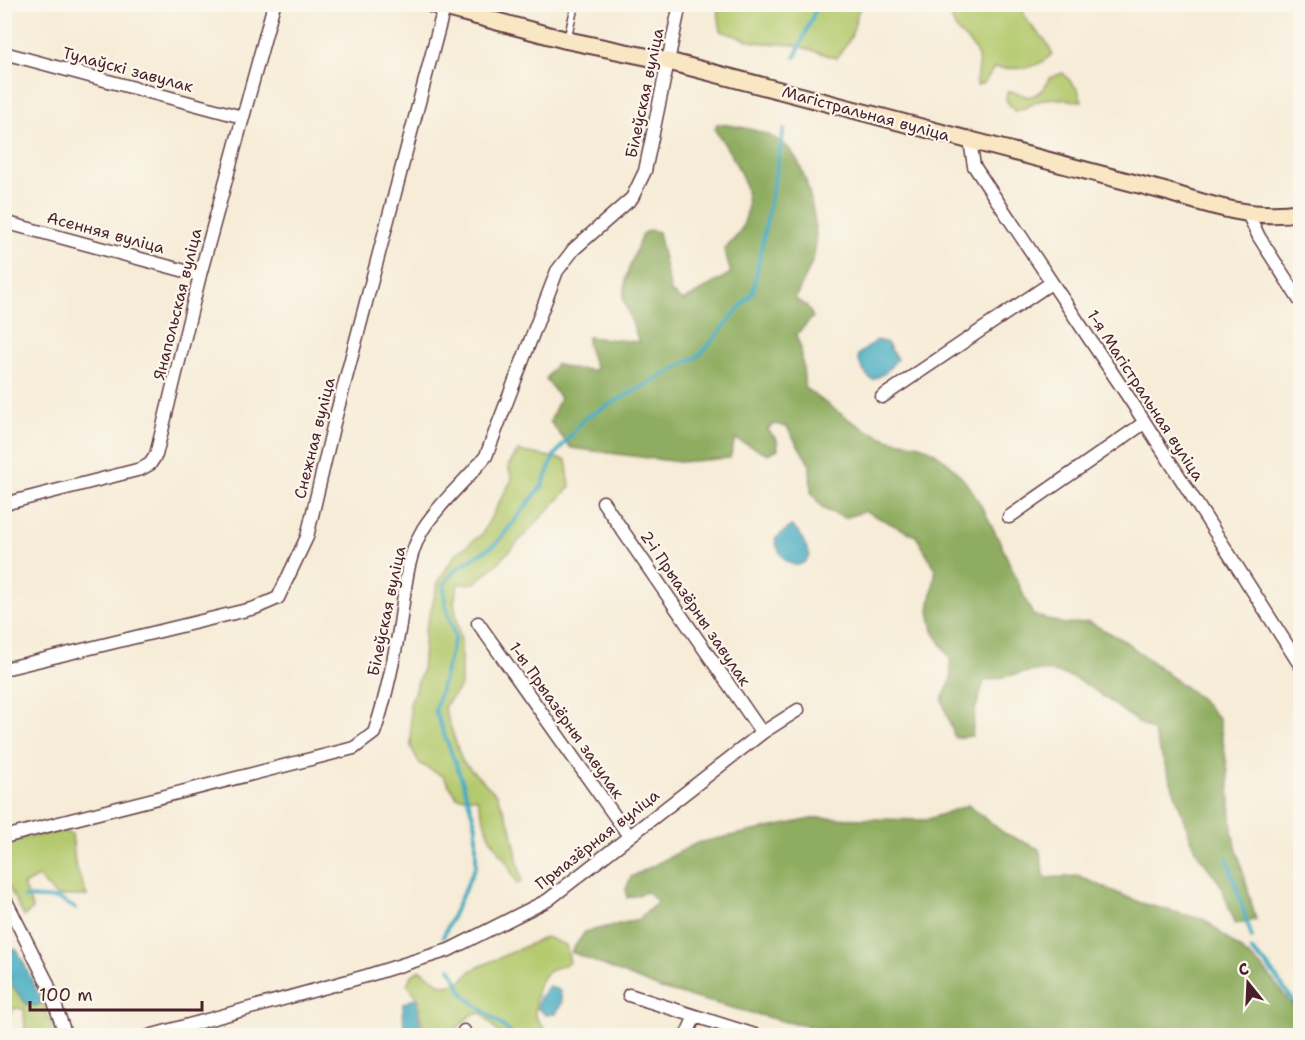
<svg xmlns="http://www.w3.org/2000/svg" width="1305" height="1040" font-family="'Shantell Sans',sans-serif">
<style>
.green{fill:#b4c96d;stroke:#7f744c;stroke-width:1.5}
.forest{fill:#8fad60;stroke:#6c6646;stroke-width:1.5}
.water{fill:#40aac0;stroke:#456476;stroke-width:1.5}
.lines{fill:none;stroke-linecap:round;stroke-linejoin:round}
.stream{stroke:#40aac0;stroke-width:4}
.lane-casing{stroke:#643e45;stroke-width:9}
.street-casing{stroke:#643e45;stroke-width:15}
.secondary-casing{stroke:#643e45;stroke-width:20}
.lane{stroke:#fff;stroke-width:6}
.street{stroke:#fff;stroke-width:12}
.secondary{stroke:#f9e7c3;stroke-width:16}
.labels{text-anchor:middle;stroke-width:4.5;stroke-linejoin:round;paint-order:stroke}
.street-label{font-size:16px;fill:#4a1f2b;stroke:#fbf7ec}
</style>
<rect width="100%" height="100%" fill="#fbf7ec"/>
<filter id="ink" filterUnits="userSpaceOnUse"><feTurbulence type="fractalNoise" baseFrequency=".0167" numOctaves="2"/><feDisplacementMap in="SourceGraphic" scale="12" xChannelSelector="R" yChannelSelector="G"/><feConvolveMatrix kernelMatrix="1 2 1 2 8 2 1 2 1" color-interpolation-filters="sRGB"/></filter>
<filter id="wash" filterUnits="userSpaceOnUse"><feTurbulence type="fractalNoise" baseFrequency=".008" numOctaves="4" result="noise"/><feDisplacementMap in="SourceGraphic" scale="24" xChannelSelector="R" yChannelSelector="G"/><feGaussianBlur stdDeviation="1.35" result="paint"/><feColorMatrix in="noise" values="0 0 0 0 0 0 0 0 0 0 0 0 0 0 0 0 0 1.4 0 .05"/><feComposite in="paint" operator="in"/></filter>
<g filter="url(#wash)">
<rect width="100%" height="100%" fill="#f6ecd7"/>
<path class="green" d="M717,5v-1l143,1 -9,32 -14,21 -42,-13 -41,-3 -33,-11z
M948,5h73c7,28 25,27 31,49 -16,17 -36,15 -58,14l-10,15 -7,2c-3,-10 4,-19 1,-28 -4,-11 -10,-15 -17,-22 -8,-7 -11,-20 -13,-30z
M1063,73l15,17 4,11c-14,1 -26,-6 -40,-1 -10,3 -16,10 -28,11l-8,-11 1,-8h7l15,5c11,-3 16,-9 20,-19z
M518,451l48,9 4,27 -73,77 -22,19 -17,1 -4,18 7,39v45l-17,21 18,54 35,34 14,32 11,55 -5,2 -10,-21 -18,-27 -12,-38 -20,-1 -14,-21 -23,-12 -9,-17 -1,-44 12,-32 3,-40 14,-51 17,-26 26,-20 30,-55 -4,-13z
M61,831l11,3 3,29 12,33h-31l-18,-19 -15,8 10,24 -9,7 -19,-36 -1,-34 18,-8z
M546,937l20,8 4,17c-6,5 -11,4 -17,7 -18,8 -17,31 -18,47l14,19h-49l-18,-22 -11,2 -21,20h-27l-4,-36 -12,-15 5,-9 8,-5 22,15 17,-2 13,-13z
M6,952v5l31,49 5,-4c6,13 8,22 16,33h-30l-3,-4 -1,-22 -9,-1 -6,6 -4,-1z"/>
<path class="forest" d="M717,124c23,2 57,8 73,26 18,20 30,80 24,106 -4,14 -13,29 -19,43l12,7 6,11 -17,18 5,14 4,39c26,19 54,42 86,52 10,3 22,2 31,6 58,25 84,116 111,169l31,9 25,-2 34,18 78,59 18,20 9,52 4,60 24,89 -21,4 -14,-39 -26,-35 -42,-119c-37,-19 -65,-58 -109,-60 -19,-1 -41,7 -60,10l-9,30 -3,25 -17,2 -13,-38 9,-20 -1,-22 -17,-27 -4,-21 7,-41 -20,-33 -51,-25 -20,7 -22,-9 -12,-17 -1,-27 -23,-38 -12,-3 -8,5 10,11 1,9 -10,5 -33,-15 -5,19 -51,4 -108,-14 -21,-26 10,-24 -14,-19 10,-15 16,5 24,1 -9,-26 1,-7 51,5 -16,-44 4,-24 15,-40 9,-4 7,2 13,60 12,9 48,-28 -7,-24c44,-36 18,-80 -9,-119z
M968,805l36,28 35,16 6,29 33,-2 63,27 64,17 58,48 37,47v20h-447l-67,-13 -125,-33 -90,-37 14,-20 52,-12 21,-18 -11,-10 -20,6 -1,-9 5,-12 66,-34 119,-25 110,2z"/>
<path class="water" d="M877,340l10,3 10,16 -12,14 -12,7c-8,-4 -15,-16 -15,-25z
M791,526l8,6 11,23c-13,23 -32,3 -35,-16z
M15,949l3,2 24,51 -5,4 -10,-1 -16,-21 -5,-32z
M549,986l11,5 2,12 -7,11 -9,1 -9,-7 3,-11z
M415,998l2,3 4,34h-17l-1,-31z"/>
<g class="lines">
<path class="stream" d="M795,57l23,-53
M1227,858l25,80
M24,897l35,2 16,9
M443,937l33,-72v-39l-14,-46 -27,-69 20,-74 -10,-33 -1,-20 11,-14 42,-27 45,-57 12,-30 31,-38 115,-63 53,-63 31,-163
M1251,950l15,14 34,46
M450,968l15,28 50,40"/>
</g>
</g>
<g filter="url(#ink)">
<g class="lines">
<defs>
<path id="lane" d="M567,40l8,-35"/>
<path id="street" d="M4,53l238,64
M970,141l4,25 159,238 167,261
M1248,214l11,23 41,64
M4,222l196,53
M882,397l169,-114
M603,502l159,231
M4,504l137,-35 9,-5 6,-9 44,-180 74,-271
M1009,517l135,-94
M478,623l151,213
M4,669l251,-61 23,-10 29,-61 26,-110 111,-419
M4,837l350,-89 20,-15c11,-31 18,-65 24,-97 7,-36 6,-75 25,-107 17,-27 43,-48 63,-73l71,-185 17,-22 58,-51 13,-27 35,-167
M4,897l43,85 19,54
M629,995l129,41
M149,1036l217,-60 83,-26 99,-50 214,-167 36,-23
M462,1036l2,-5
M686,1036l9,-20"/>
<path id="secondary" d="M432,4l134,36 101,21 501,131c44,14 86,28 132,20"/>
</defs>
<use href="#lane" class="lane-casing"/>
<use href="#street" class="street-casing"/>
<use href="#secondary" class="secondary-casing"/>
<use href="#lane" class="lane"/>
<use href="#street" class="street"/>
<use href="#secondary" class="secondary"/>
</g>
</g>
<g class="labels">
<g class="street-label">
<text transform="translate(128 69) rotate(15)" y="6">Тулаўскі завулак</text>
<text transform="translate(644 93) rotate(-78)" y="6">Білеўская вуліца</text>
<text transform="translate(866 113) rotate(15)" y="6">Магістральная вуліца</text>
<text transform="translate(106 232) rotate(15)" y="6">Асенняя вуліца</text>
<text transform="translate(177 304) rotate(-76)" y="6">Янапольская вуліца</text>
<text transform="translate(1146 395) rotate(57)" y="6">1-я Магістральная вуліца</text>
<text transform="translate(314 438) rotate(-76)" y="6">Снежная вуліца</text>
<text transform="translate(696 608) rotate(56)" y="6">2-і Прыазёрны завулак</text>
<text transform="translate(386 611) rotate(-78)" y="6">Білеўская вуліца</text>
<text transform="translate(567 720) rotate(55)" y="6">1-ы Прыазёрны завулак</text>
<text transform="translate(597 839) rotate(-38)" y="6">Прыазёрная вуліца</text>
</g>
</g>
<rect width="1305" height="1040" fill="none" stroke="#fbf7ec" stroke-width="24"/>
<g transform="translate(1248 983) rotate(342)" stroke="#fbf7ec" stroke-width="4.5" paint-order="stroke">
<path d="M0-4.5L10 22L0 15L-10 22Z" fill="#4a1f2b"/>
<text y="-9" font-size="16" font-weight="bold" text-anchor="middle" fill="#4a1f2b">С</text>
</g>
<path d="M30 1001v9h172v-9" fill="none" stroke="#4a1f2b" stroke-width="3"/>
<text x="39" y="1001" font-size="18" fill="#4a1f2b" stroke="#fbf7ec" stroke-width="4.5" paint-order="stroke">100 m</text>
</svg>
